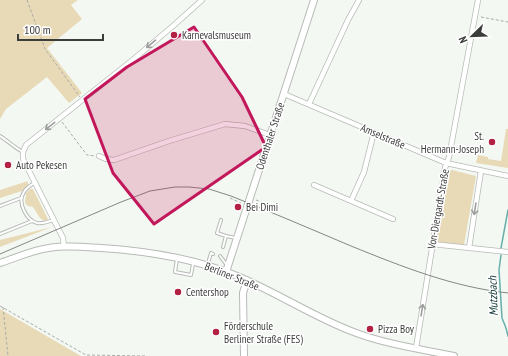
<svg xmlns="http://www.w3.org/2000/svg" width="508" height="356" font-family="'PT Sans Narrow',sans-serif">
<style>
.green{fill:#e8dab7}
.lines{fill:none;stroke-linecap:round;stroke-linejoin:round}
.stream{stroke:#66afab;stroke-width:1.5}
.service-casing{stroke:#b7bbb6;stroke-width:4}
.minor-casing{stroke:#b7bbb6;stroke-width:6}
.secondary-casing{stroke:#b7bbb6;stroke-width:8}
.path{stroke:#a9aca8;stroke-width:1;stroke-dasharray:3 2;stroke-linecap:butt}
.service{stroke:#fff;stroke-width:2}
.minor{stroke:#fff;stroke-width:4.5}
.secondary{stroke:#fff;stroke-width:6}
.tram{stroke:#848783;stroke-width:1}
.oneway{stroke:#9d9e9d}
.marked{fill:#c2185b;fill-opacity:0.2;stroke:#c2185b;stroke-width:3;stroke-linejoin:round}
.poi-dot{fill:#b22043;stroke:#fff;stroke-width:1.5}
.labels{text-anchor:middle;stroke-width:3;stroke-linejoin:round;paint-order:stroke}
.poi-label{font-size:11px;fill:#3b3d3b;stroke:#fff;text-anchor:start}
.street-label{font-size:11px;fill:#3b3d3b;stroke:#fff}
.water-label{font-size:12px;font-style:italic;fill:#0c3130;stroke:#fff}
</style>
<rect width="100%" height="100%" fill="#f4f8f3"/>
<path class="green" d="M0,0h78l-7,5 11,14 -35,29 35,45 -13,10 -22,-26 -41,32 -6,10z
M506,129h2v39l-32,-5 2,-8 10,2v2l13,2z
M449,170h3l24,6 -12,69 -25,-3 -2,-1 10,-68z
M28,181v4l-6,6 -22,7v-8z
M30,189h3l15,30 -1,1 -3,1 -4,-3 -7,-11 -5,-1 -3,-3 1,-10z
M52,227l-52,20v-7z
M0,309l81,47h-81z"/>
<g class="lines">
<path class="stream" d="M501,248l7,-38
M501,255l-2,15 3,48 4,10 2,8"/>
<defs>
<path id="service" d="M0,136c8,5 15,12 23,16
M452,148l22,4
M34,183c-4,3 -8,5 -10,9 -7,10 2,28 13,31 6,1 11,-1 16,-3
M0,206l21,-8
M221,220l-4,13 9,3
M0,234l32,-13
M223,247l3,-11 10,2
M220,256l6,8
M177,259l-2,13 16,3 2,-11
M208,263l3,-10 2,1"/>
<path id="minor" d="M284,94l162,69 62,13
M309,104l39,-84 11,-20
M99,156l7,3 8,1 55,-19 56,-17 20,2 25,9
M314,185l79,34
M351,201l13,-29 10,-40
M432,244l76,8
M64,247l-1,-9 -40,-79v-7l3,-7 109,-87 38,-32 29,-26
M469,248l12,-77
M416,348l29,-180 4,-11 29,-157"/>
<path id="secondary" d="M0,263c16,-5 32,-13 49,-15 17,-3 35,-1 52,0 46,3 93,10 136,28 39,16 75,40 114,55 33,13 69,18 103,25
M226,272l88,-272
M244,356l-1,-63 4,-13"/>
</defs>
<use href="#service" class="service-casing"/>
<use href="#minor" class="minor-casing"/>
<use href="#secondary" class="secondary-casing"/>
<path class="path" d="M27,0l18,49 35,48
M481,17l27,5
M62,122l25,33 8,1
M230,198l11,5
M256,200l20,8
M0,306l86,49 59,1
M3,307l5,49"/>
<use href="#service" class="service"/>
<use href="#minor" class="minor"/>
<use href="#secondary" class="secondary"/>
<path class="tram" d="M0,254l121,-52 29,-11 25,-4h14l20,2 22,7c40,16 80,33 120,50 52,21 102,41 157,47"/>
</g>
<defs><path id="oneway-shaft" d="M-6 0H5M1.5-3L5.5 0L1.5 3" fill="none" stroke-width="1.6" stroke-linecap="round" stroke-linejoin="round"/></defs>
<g class="oneway">
<use href="#oneway-shaft" transform="translate(151 44) rotate(140)"/>
<use href="#oneway-shaft" transform="translate(50 126) rotate(142)"/>
<use href="#oneway-shaft" transform="translate(475 209) rotate(99)"/>
<use href="#oneway-shaft" transform="translate(422 310) rotate(-81)"/>
</g>
<path class="marked" d="M194,27l48,70 24,50 -112,77 -41,-51 -28,-74 42,-32z"/>
<g class="poi-dot">
<circle cx="174" cy="35" r="4"/>
<circle cx="492" cy="142" r="4"/>
<circle cx="8" cy="165" r="4"/>
<circle cx="238" cy="207" r="4"/>
<circle cx="178" cy="292" r="4"/>
<circle cx="370" cy="329" r="4"/>
<circle cx="216" cy="332" r="4"/>
</g>
<g class="labels">
<g class="poi-label">
<text x="182" y="39">Karnevalsmuseum</text>
<text x="484" y="140" text-anchor="end">St.<tspan x="484" dy="13">Hermann-Joseph</tspan></text>
<text x="16" y="169">Auto Pekesen</text>
<text x="246" y="211">Bei Dimi</text>
<text x="186" y="296">Centershop</text>
<text x="224" y="330">Förderschule<tspan x="224" dy="13">Berliner Straße (FES)</tspan></text>
<text x="378" y="333">Pizza Boy</text>
</g>
<g class="street-label">
<text transform="translate(270 136) rotate(-72)" y="4">Odenthaler Straße</text>
<text transform="translate(383 136) rotate(23)" y="4">Amselstraße</text>
<text transform="translate(438 209) rotate(-80)" y="4">Von-Diergardt-Straße</text>
<text transform="translate(232 276) rotate(22)" y="4">Berliner Straße</text>
</g>
<g class="water-label">
<text transform="translate(493 296) rotate(-92)" y="4">Mutzbach</text>
</g>
</g>
<g transform="translate(472 36) rotate(247)" stroke="#ffffff" stroke-width="3" paint-order="stroke">
<path d="M0-3L7 15L0 10L-7 15Z" fill="#3b3d3b"/>
<text y="-6" font-size="11" font-weight="bold" text-anchor="middle" fill="#3b3d3b">N</text>
</g>
<path d="M18 34v6h85v-6" fill="none" stroke="#3b3d3b" stroke-width="2"/>
<text x="24" y="34" font-size="12" fill="#3b3d3b" stroke="#ffffff" stroke-width="3" paint-order="stroke">100 m</text>
</svg>
